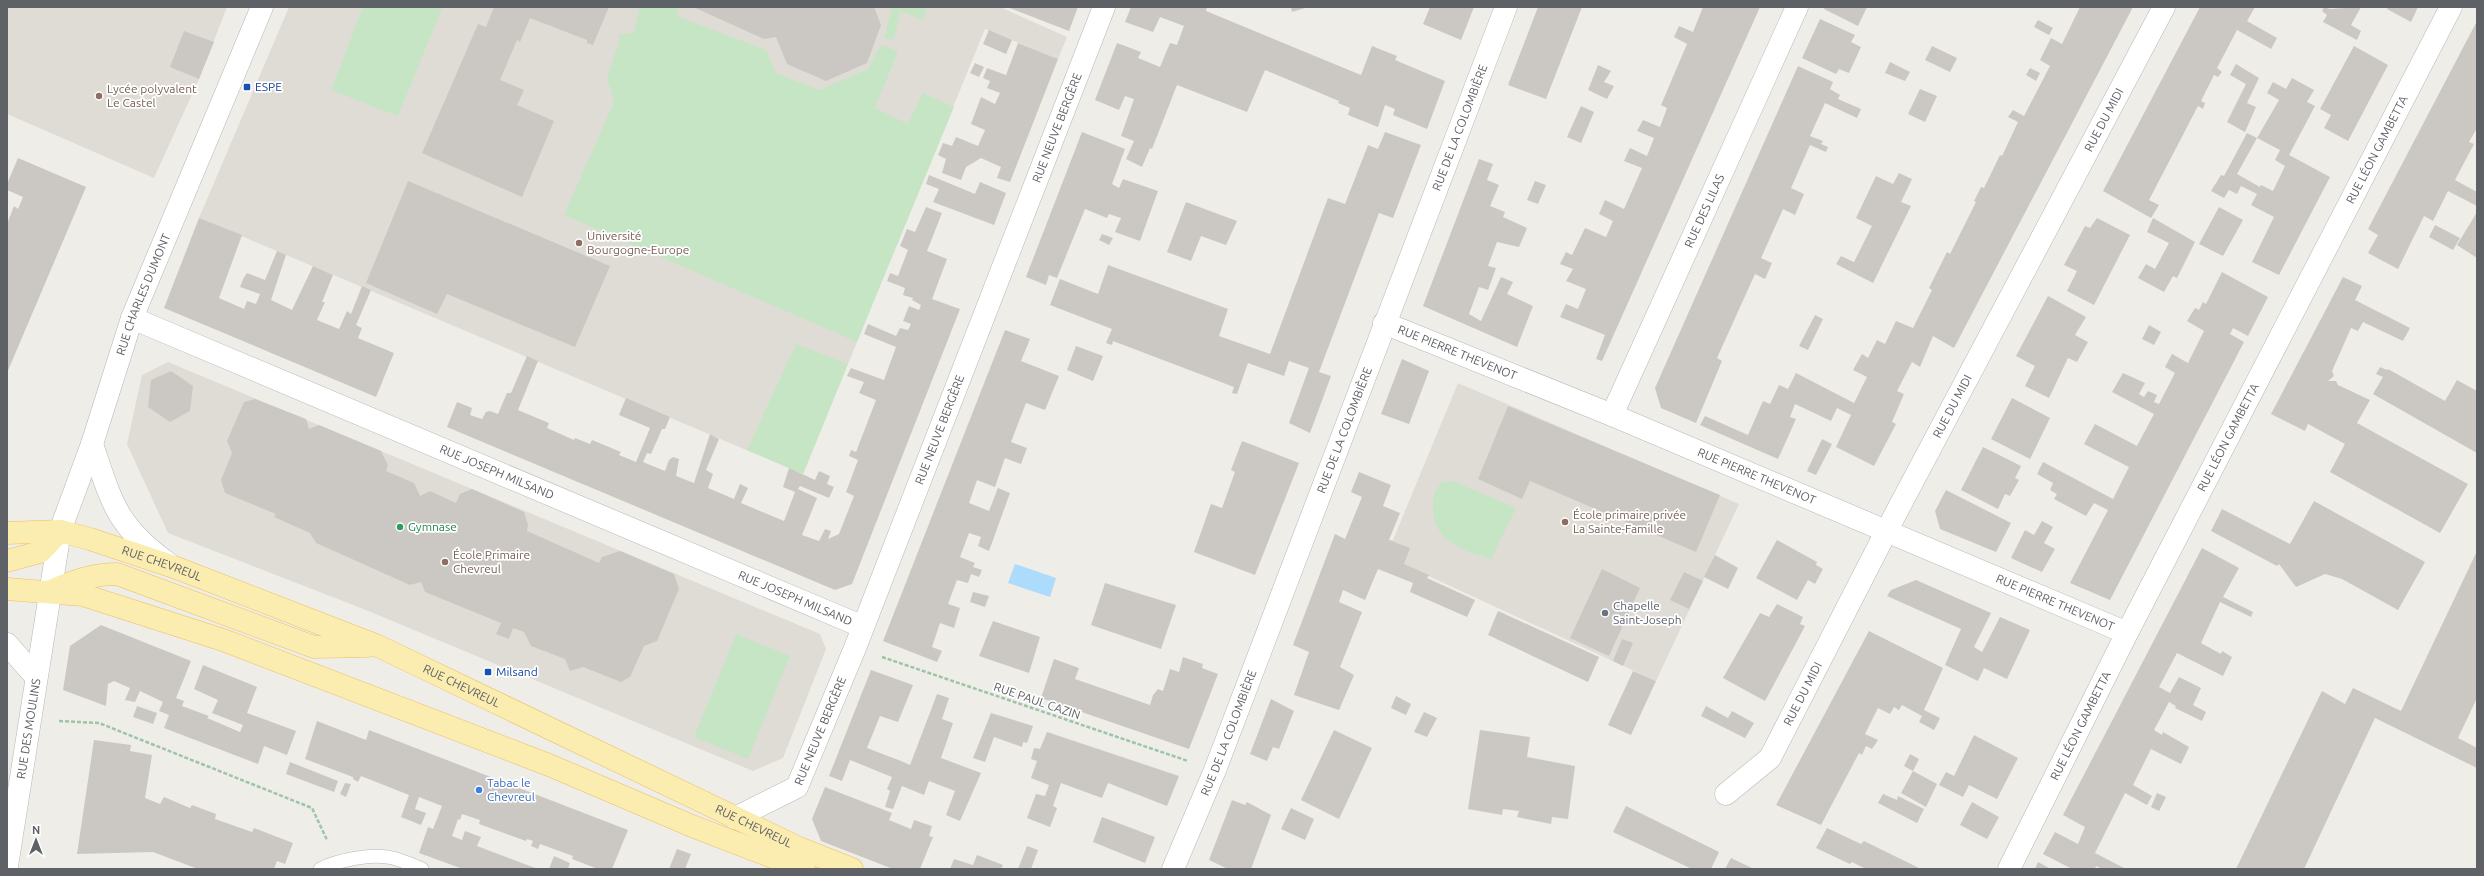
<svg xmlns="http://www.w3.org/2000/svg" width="2484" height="876" font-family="Ubuntu,sans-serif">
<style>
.education{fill:#dfdcd5}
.green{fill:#c6e5c5}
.water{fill:#acdbfb}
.building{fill:#cbc8c4}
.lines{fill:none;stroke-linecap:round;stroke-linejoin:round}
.lane-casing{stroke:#b4b7ba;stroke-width:14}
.street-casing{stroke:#b4b7ba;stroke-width:23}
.secondary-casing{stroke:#b3b6ba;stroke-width:23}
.primary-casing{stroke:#eabf65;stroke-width:23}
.path{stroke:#9dc4a7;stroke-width:2.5;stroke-dasharray:4 2;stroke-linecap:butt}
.lane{stroke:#fff;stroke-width:13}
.street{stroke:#fff;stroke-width:22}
.secondary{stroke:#fff;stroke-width:22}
.primary{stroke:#fbecb0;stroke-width:22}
.transit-dot{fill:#1a4fb4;stroke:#fff;stroke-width:1.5}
.education-dot{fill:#8d6e63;stroke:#fff;stroke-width:1.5}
.leisure-dot{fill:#2e9e5b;stroke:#fff;stroke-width:1.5}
.worship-dot{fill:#6b7280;stroke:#fff;stroke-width:1.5}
.shop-dot{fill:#3f7fe0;stroke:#fff;stroke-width:1.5}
.labels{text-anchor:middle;stroke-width:3.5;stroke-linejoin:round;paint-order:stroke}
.transit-label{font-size:12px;fill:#164399;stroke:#fff;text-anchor:start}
.education-label{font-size:12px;fill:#785e54;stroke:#fff;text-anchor:start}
.street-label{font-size:12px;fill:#5e6266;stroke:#fff}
.leisure-label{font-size:12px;fill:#27864d;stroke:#fff;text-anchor:start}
.worship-label{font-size:12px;fill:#5b616d;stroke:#fff;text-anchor:start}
.shop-label{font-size:12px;fill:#366cbe;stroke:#fff;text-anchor:start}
</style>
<rect width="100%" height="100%" fill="#efede7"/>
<path class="education" d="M7,7h220l-28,72 -45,99 -147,-64z
M289,7h711l67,30 -9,22 -73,-30 -182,445 -604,-256z
M168,362l652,272 6,15 -43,109 -30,13 -387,-161 -198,-77 -41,-89 15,-69z
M1458,383l281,121 -83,177 -273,-126 6,-15h4z"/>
<path class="green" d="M363,7l79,1 -44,108 -67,-26z
M640,7h38l-1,9 89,34 10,23 43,17 49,-21 13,-24 17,6 -23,57 33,16 15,-31 31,14 -97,235 -293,-127 50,-113 -7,-24 12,-36v-7l15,-3z
M892,7h35l-4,13 -23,-9 -6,29 -10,-2z
M796,344l52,20 -45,110 -56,-24z
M1453,481l63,27 -25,51c-25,-7 -60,-19 -58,-51 0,-12 1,-17 9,-26z
M736,634l54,22 -42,103 -54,-22z"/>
<path class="water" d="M1015,564l41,14 -6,19 -42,-14z"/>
<path class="building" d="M494,7h115l-16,38 -6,-2v-3l-57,-22 -10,24 -3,-2 -17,40 24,10 -7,15 37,16 -32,76 -100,-44 56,-129 8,3z
M693,7h181l7,18 -14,38 -41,18 -39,-17 -11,-27 -12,2z
M1007,7h71l-9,24z
M1131,7h76l-1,4 155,64 11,-29 25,10 -2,4 50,21 -18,48 -34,-14 2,-6 -10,-4 -7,22 -30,-12 2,-7 -12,-5 1,-2 -74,-31 -18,42 -70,-27 -25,64 -2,-1 -8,19 -16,-8 8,-18 -13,-5 13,-37 -9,-3 -6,14 -24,-10 22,-57 24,9 -3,6 22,9 10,-24 7,2 7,-19 -24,-9 -7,15 -28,-10z
M1291,7h17l-16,5z
M1430,7h44l-13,33 -38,-16z
M1538,7h44l-36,92 -38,-14z
M1703,7h57l-158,354 -6,-2 9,-24 -45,-18 6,-13 12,5 8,-20 -20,-8 7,-12 -13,-5 6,-12 6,3 13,-27 21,9 7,-16 -14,-7 6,-14 19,9 18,-41 -18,-7 6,-13 17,8 7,-18 -17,-7 6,-11 17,7 7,-19 -6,-3 26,-61 -13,-7 5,-11 14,6z
M1825,7h42l-9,19 -34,-17z
M2080,7h53l-179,341 -21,-12 -13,31 -8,-5 -15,29 7,3 -12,28 4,2 -22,42 -38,-19 15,-32 -14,-7 -6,13 -36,-17 -5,13 6,2 -18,40 -78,-34 5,-9 43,19 15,-34 7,3 9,-19 9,4 8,-16 58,30 13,-26 -14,-7 9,-16 6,4 9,-18 8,4 11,-23 17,7 19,-38 -3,-2 18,-36 3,2 26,-52 -2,-1 7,-14 3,1 16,-33 2,1 16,-34 -10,-5 5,-7 11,6 26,-50 -10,-6 11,-22 11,6z
M2200,7h55l-8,14 30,17 -6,11 -34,-19 -20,38 5,4 -4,5 -4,-2 -13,26 4,2 -2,6 -5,-3 -49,94 10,5 -8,13 -48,-27z
M2324,7l6,2 31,-2 -10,18 10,6 -4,9 -34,-18 4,-7 -5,-4z
M2388,7h30l-7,15 -24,-13z
M1820,19l35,16 -4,7 10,5 -12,26 -10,-4 -3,5 -34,-16z
M2038,20l15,8 -4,7 -15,-8z
M2477,21v107l-8,14 5,2 -19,36 22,12v14l-29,-15 -15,30 -9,-5 -26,53 -30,-16 10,-18 -10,-6z
M989,30l23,10 -6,14 -23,-10z
M184,31l30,11 -15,37 -29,-12z
M1018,43l40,16 -48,123 -13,-4 4,-11 -20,-9 -15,9 -5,13 -19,-7 4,-14 -8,-4 5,-12 9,3 4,-9 22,9 7,-16 -14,-6 10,-27 14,7 5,-11 -13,-5 3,-7 -7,-3 4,-10 19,7z
M1932,46l25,12 -7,14 -25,-12z
M2354,46l34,19 -40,76 -24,-13 7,-13 -11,-6z
M1890,62l20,10 -5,9 -20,-8z
M975,63l9,4 -5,10 -9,-4z
M2236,64l23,14 -12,25 9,4 -11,25 -18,-10 19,-38 -16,-9z
M1598,65l13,6 -7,11 10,4 -7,13 -19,-9z
M1798,66l35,16 -3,7 10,6 -2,4 23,10 -4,9 -32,-15 -15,33 13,5 -2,3 7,3 -2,5 -16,-7 -19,43 13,6 -9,21 -12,-6 -22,49 11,5 -7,16 -10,-5 -38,84 5,3 -26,62 -35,-15 -6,-20z
M2030,68l10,5 -4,8 -10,-6z
M2292,78l22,12 -7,12 8,4 -26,49 41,22 -51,98 -27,-13 22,-45 -23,-12 6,-11 -16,-8 -4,8 -8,-4 -5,8 -13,-7 10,-16 3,1 23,-43 10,5 -20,36 23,13 1,-2 12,6 12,-25 -10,-6 5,-10 -23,-12 22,-38 -12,-7 6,-11 13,7z
M1920,89l17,7 -12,26 -17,-8z
M1581,106l13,6 -13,31 -14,-6z
M1082,132l43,17 -13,35 7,4 4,-9 35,12 -18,50 -25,-9 6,-14 -12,-4 -2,4 -22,-9 -28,69 -8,-3 -3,10 -20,-8z
M1385,132l36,13 -28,73 -14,-5 -60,159 12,4 -21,57 -21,-10 20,-55 -20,-7 -5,15 -36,-13 -11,31 -5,-1 2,-6 -121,-46 -1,4 -6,-2 6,-14 -62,-24 10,-26 38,15 10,-29 120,44 -9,27 51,18 58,-156 17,6 23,-59 10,4z
M18,158l68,29 -79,186v-149l7,-18 4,3 5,-12 -16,-7v-6z
M1479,159l14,5 -6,16 12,5 -9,21 15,6 -2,5 24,11 -8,19 -22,-5 -9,24 8,2 -8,22 -9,-3 -10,27 12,7 20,-44 12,5 -6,12 26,12 -16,41 -94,-41z
M1899,173l13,6 -11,23 10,4 -38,77 -37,-19 5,-8 13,6 18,-36 -16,-8 20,-42 17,8z
M929,175l46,19 5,-12 26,11 -12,32 -61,-23 6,-13 -13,-5z
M408,181l202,85 -35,81 -128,-53 -10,20 -71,-31z
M1535,181l11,4 -8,19 -11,-4z
M1186,202l51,19 -11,24 -25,-9 -10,25 -24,-9z
M926,207l16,6 -15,38 20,8 -15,40 28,10 -108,275 -17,6 -388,-163 10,-25 15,6 -2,7 12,4 4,-7 4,-1 8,3 9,-21h4l16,-37 11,5 -20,49 31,13 -2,5 27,12 1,-2 15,6 2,-4 29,12 -2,3 17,7 14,-34 -31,-13 7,-17 44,19 -5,12h-3l-11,25 -4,-1 -4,9 22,9 4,-11 4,-3 6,2 -3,17 18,7 16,-49 9,5 -13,31 7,4 -5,14 26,11 6,-15 8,4 -7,15 43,18 11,-29 -12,-5 6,-19 26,12 4,-9 11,5 -3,8 7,3 -5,11 -29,-12 -2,3 19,9 -15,37 17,6 6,-12 6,2 -3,8 11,-5 15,-38 -8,-4 12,-32 -9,-4 2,-6 5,2 20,-52 -17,-7 5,-11 -17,-6 4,-8 33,12 12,-33 -32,-13 4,-10 28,12 4,-8 8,2 3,-6 -8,-3 6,-15 10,4 2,-5 -9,-5 1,-2 -10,-3 2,-7 -18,-7 3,-8 8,3 10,-26 -8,-4 7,-17 8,3z
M2219,207l24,13 -20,36 -24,-12z
M2477,212v46l-20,-13z
M199,218l43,17 -23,63 25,11 3,-8 9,3 4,-10 -20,-7 3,-8 4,-6 18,7 12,-29 9,4 -15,45 21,10 21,-44 20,9 -11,27h3l-8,18 22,9 8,-18 4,3 11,-28 9,4 -15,35 6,3 -4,10 36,15 -18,44 -212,-89z
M2097,218l33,17 -36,70 -27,-14 10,-20 -13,-6 21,-39 5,2z
M2153,218l42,24 -18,36 -4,-2 -9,16 -26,-14 8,-14 9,5 14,-26 -22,-11z
M2435,225l25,13 -7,12 -24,-13z
M1102,234l11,4 -4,7 -10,-5z
M2222,272l46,25 -20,39 -15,-8 -3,6 14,8 -134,258 -40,-17 38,-73 -14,-7 -8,13 -32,-17 3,-5 -7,-4 3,-7 -16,-9 6,-12 70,37 16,-32 -45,-23 11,-20 42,22 17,-32 -42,-22 11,-19 22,10 -6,11 5,3 4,-6 9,4 -3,7 5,2 16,-31 -10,-6 7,-13 16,9 16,-32 -17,-10 8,-13 4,2 4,-8 3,2z
M2343,277l19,9 -7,14 55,28 -7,13 -40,-19 -5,9 -7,-3 -19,43 2,5 -6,5h8l2,4 32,15 -13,23 111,61 -28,49 -110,-61 15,-28 -37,-20 -3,7 -34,-17z
M2048,296l38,21 -11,18 13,7 -11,20 -9,-4 -19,40 -24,-12 10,-20 -19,-10z
M1815,315l8,4 -15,31 -9,-4z
M2149,325l12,7 -7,13 -12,-6z
M1005,330l25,9 -9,22 38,15 -14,34 -19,-7 -15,39 16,6 -6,16 -16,-6 -10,29 -18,-7 -8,23 20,8 9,-23 12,5 -21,58 -11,-5 3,-9 -12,-4 -9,24 15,6 -2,4 9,3 -3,7 -8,-3 -3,9 -11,-3 -9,24 12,4 -6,20 -14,-5 -8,24 10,4 -5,11 -54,-21z
M1076,346l27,10 -10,25 -26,-11z
M1402,359l27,12 -20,53 -28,-10z
M2380,367l7,3 1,-1 57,32 12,-21 20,11v62l-104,-59 10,-17 -7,-3z
M171,371l22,15 -3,25 -20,11 -22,-15 3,-27z
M2012,398l38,20 -20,41 -39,-20z
M255,399l51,20 3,10 10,-4 62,26 7,14 -2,6 28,12 6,13 10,-5 26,12 4,-9 12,-5 52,23 4,13 -1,6 72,32 3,-6 18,-6 54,23 5,15 -22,52 -13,5 -14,31 -9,5 -38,-15 -13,4 -5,-12 -34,-13 -7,-14 -11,-4 -4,11 -13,-5 5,-11 -76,-31 -4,-10 -11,3 -94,-42 -6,-10 -36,-16 2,-3 -51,-21 -4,-13 11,-27 -5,-12 17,-39z
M1508,406l212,89 -24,57 -166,-71 -8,18 -44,-20z
M1822,439l10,5 -16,31 -9,-4z
M1242,441l57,22 -44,112 -61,-23 17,-48 11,4 13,-36 -4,-2z
M1983,447l38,19 -6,12 4,2 -9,16 -5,-2 -7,15 -37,-19z
M1359,472l32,13 -8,21 17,7 -11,27 21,8 -6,16 25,11 -2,3 48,22 -8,17 -57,-25 3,-9 -35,-14 -13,31 -22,-10 -4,12 23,10 -22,55 14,8 -15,35 -45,-15 15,-43 -16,-7 42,-111 10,5 17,-42 -11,-5z
M1946,490l65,33 -15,29 -56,-23 -5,-18z
M2314,501l111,61 -27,48 -56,-31 -17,-5 -29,13 -17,-23 -2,2 -66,-35 11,-22 68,35z
M2042,521l11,6 -9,16 11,6 -13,23 -31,-14 14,-28 9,5z
M1777,540l40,22 -1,3 7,4 -8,15 -7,-4 -11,20 -41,-22z
M2202,548l37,20 -16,29 30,15 -2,5 -31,-15 -19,41 20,11 1,-3 10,6 -9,19 -46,-23 -18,34 11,6 9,-16 22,11 -8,17 13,7 -4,9 -27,-13 1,-2 -7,-4 -15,28 8,5 1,-3 26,15 -8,17 -30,-15 -18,36 19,11 -5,9 -22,-12 -30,60 31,16h-24l-6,-3 -1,3h-23l-29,-15 12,-22 23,12 7,-17 -22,-12z
M2477,551v147l-19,40 19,10v20l-102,-50 -71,151h-68l86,-178 23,13 8,-16 48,23z
M1715,555l23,13 -10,21 -24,-12z
M1602,569l38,19 -31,68 -39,-18z
M1684,572l19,9 -14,28 -19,-9z
M1916,580l75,33 -17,34 8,5 18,-35 30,13 -23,49 -23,-11 -6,13 -33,-16 16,-36 -74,-33 4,-6z
M1105,583l71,22 -15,44 -70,-24z
M973,592l16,4 -4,11 -15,-5z
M1777,604l26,13 -3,7 5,2 -40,75 -42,-23 37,-65 9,4z
M1498,611l101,46 -11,25 -100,-47z
M993,621l47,16 -11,36 -50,-17z
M101,625l90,36 -15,37 8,3 -2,5 27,10 -2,2 33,14 3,-7 -31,-12 6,-13 -24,-11 9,-24 54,22 -10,26 49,18 -9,24 -23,-9 -6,18 -94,-36 5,-13 -10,-4 4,-9 -23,-11 -5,11 -10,-2 5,-12 -16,-7 -6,3 -2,22 -43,-16 7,-44z
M1869,631l74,37 -19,42 16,8 -6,12 -15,-8 3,-6 -20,-11 -3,5 -5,-3 -4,7 -12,-6 -13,26 13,6 -6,9 -6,-3 -4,9 -3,-2 -38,72 -45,-20z
M1622,639l11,4 -10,23 -10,-5z
M1183,657l20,7 -1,4 16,6 -29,75 -148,-51 13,-39 25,9 -4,11 75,26 3,-10 5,-6 5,2 7,-22 9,3z
M871,670l42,15 -15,37 -18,-6 -13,32 34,13 9,4 27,-71 12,4 -7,21 11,4 -12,35 40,15 -21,48 -14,-6 9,-24 -26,-10 -5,14 -22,-9 -9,23 -8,-2 5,-16 -3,-2 5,-12 -42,-17 -8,21 -13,-5z
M1633,671l23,10 -25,54 -23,-10z
M1396,696l15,8 -5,11 -15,-7z
M1271,699l23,12 -15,38 -6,-2 -6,14 -17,-7z
M137,706l20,7 -4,11 -20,-7z
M1706,706l22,12 4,-7 22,12 -9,15 -44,-22z
M1424,712l13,6 -10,19 -13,-5z
M991,713l42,13 -6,17 -4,-1 -1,5 -28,-10 -9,25 -12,-4z
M317,721l49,19 3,-10 259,100 -16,39h-14l-26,-10 1,-3 -33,-12 -2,5 -7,-3 2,-5 -6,-2 -1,2 -47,-17 1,-4 -18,-6 -2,6 -2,-1 -6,17 10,4 3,-9 16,6 -4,9 61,23h-75l-44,-16 9,-26 5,2 9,-23 -23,-9 -4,12 11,4 -5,12 -20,-8 8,-22 -48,-19 -3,6 -5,-3v-2l-48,-18z
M1334,730l38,18 -33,71 -38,-19z
M1480,730l50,7 -3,20 48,9 -7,53 -16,-2 -1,7 -34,-7 2,-6 -16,-2 -1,6 -34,-6z
M1047,732l132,44 -12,30 -59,-23 -6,15 -41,-15 -8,23 4,2 -7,19 -23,-9 9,-24 9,2 4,-11 -18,-7 6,-17 -6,-2 3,-11 6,1z
M1974,735l44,23 -21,41 -28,-14 -6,12 -24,-12 7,-13 8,4z
M94,740l37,5 -1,6 22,4 -7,43 15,6 4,-7 26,11 2,-3 24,9 -1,5 37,13 2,-4 39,15 -8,21 -8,-3 -3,8h-76l-45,-17 -76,2z
M1910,754l9,5 -6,12 -9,-5z
M290,762l48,19 -4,11 -48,-18z
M1913,771l24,13 -11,23 -25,-14z
M345,783l6,1 -5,13 -6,-3z
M825,787l67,26 -3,7 22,9 3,-9 18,6 -3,10 4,1 -13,32h-27l-72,-28 -9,-22z
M2157,793l9,4 -7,14 -8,-4z
M1883,794l14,6 1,-4 26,13 -7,14 -39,-20z
M1232,800l13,5 2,-3 24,13 -20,54h-23l-19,-9z
M1972,802l27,15 -12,22 -27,-14z
M1626,806l93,46 -8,17h-19l-79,-37z
M1291,808l23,11 -9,21 -24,-11z
M1102,817l53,20 -10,26 -52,-21z
M1827,828l34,16 3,-3 57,28h-55l-14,-7 -2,2 -34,-16z
M1027,846l11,4 -7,19h-13z
M677,849l14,5 -6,15h-16z
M977,855l26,10 -2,4h-51l4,-10 19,6z
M554,856l16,7 -2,6h-19z
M1731,858l23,11h-29z
M2038,862l13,7h-16z"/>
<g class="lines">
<defs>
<path id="lane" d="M320,869c18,-9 52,-16 73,-11 10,3 20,7 29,11"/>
<g id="street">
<path id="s1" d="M132,318l729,308"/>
<path id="s2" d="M1384,323l228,92 515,218"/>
<path id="s3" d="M1612,415l185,-408"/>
<path id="s4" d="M1726,794l44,-36 117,-228 277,-523"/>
<path id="s5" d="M735,818l62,-31 58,-139 249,-641"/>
<path id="s6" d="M1173,869l42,-99 291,-763"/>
<path id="s7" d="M2009,869l118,-236 324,-626"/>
</g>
<g id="secondary">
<path d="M92,444c20,59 24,82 77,120"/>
<path d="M7,644l29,33"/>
<path id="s8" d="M7,866l53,-335 32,-87 40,-126 130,-311"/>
</g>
<g id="primary">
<path id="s9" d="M7,533l53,-2 30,8 84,28 204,79 421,202 53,21"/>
<path d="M7,561l33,-9 20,-21"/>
<path d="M7,589l76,6 140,45 326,125 143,61 112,43"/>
<path d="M51,591c22,-10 42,-17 66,-17l197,73 53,-1"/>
</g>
</defs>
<use href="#lane" class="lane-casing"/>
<use href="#street" class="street-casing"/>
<use href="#secondary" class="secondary-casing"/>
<use href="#primary" class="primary-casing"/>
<path class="path" d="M882,657l306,104
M59,721l40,2 213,85 15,32"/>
<use href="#lane" class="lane"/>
<use href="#street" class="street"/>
<use href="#secondary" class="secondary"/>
<use href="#primary" class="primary"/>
</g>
<g class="transit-dot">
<rect x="243" y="83" width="8" height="8" rx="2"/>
<rect x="484" y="668" width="8" height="8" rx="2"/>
</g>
<g class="education-dot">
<circle cx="99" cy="96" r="4"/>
<circle cx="579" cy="243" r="4"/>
<circle cx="1565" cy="522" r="4"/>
<circle cx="445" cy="562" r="4"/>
</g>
<circle class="leisure-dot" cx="400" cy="527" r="4"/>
<circle class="worship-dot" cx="1605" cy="613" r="4"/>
<circle class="shop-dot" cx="479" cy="790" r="4"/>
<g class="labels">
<g class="transit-label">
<text x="255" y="91">ESPE</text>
<text x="496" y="676">Milsand</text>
</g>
<g class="education-label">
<text x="107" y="93">Lycée polyvalent<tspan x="107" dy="14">Le Castel</tspan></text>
<text x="587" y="240">Université<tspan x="587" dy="14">Bourgogne-Europe</tspan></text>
<text x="1573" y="519">École primaire privée<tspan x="1573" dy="14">La Sainte-Famille</tspan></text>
<text x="453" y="559">École Primaire<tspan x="453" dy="14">Chevreul</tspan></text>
</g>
<g class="street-label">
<text dy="4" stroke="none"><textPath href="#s4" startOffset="777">RUE DU MIDI</textPath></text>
<text dy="4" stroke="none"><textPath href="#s5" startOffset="778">RUE NEUVE BERGÈRE</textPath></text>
<text dy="4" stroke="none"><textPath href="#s6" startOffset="795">RUE DE LA COLOMBIÈRE</textPath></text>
<text dy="4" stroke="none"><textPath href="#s7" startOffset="808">RUE LÉON GAMBETTA</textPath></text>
<text dy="4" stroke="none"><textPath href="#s3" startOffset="224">RUE DES LILAS</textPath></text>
<text dy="4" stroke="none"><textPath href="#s8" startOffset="590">RUE CHARLES DUMONT</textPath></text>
<text dy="4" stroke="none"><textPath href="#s2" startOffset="79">RUE PIERRE THEVENOT</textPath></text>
<text dy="4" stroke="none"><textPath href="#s4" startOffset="453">RUE DU MIDI</textPath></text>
<text dy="4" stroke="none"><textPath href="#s5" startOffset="454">RUE NEUVE BERGÈRE</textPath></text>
<text dy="4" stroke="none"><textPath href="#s6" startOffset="471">RUE DE LA COLOMBIÈRE</textPath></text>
<text dy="4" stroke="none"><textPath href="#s7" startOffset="484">RUE LÉON GAMBETTA</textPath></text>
<text dy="4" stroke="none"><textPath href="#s1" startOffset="396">RUE JOSEPH MILSAND</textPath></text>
<text dy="4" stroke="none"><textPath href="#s2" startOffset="403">RUE PIERRE THEVENOT</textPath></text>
<text dy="4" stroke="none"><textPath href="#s9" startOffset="160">RUE CHEVREUL</textPath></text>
<text dy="4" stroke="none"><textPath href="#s1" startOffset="720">RUE JOSEPH MILSAND</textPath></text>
<text dy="4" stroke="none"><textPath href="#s2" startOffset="727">RUE PIERRE THEVENOT</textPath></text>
<text dy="4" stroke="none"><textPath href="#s9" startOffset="484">RUE CHEVREUL</textPath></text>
<text dy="4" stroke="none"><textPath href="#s4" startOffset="129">RUE DU MIDI</textPath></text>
<text transform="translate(1037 701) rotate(19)" y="4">RUE PAUL CAZIN</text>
<text dy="4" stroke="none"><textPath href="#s7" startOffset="160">RUE LÉON GAMBETTA</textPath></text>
<text dy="4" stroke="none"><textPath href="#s8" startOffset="139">RUE DES MOULINS</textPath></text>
<text dy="4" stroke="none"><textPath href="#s5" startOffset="130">RUE NEUVE BERGÈRE</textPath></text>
<text dy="4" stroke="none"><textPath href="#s6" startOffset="147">RUE DE LA COLOMBIÈRE</textPath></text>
<text dy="4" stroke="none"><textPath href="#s9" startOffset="808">RUE CHEVREUL</textPath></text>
</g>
<g class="leisure-label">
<text x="408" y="531">Gymnase</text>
</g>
<g class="worship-label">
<text x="1613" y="610">Chapelle<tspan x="1613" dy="14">Saint-Joseph</tspan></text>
</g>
<g class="shop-label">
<text x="487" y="787">Tabac le<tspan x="487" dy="14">Chevreul</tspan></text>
</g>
</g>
<rect width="2484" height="876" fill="none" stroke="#5e6266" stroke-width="16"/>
<g transform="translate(36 840)" stroke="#ffffff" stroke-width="3" paint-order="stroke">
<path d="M0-3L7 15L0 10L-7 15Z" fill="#5e6266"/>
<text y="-6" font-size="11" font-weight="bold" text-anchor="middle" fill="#5e6266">N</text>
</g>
</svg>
